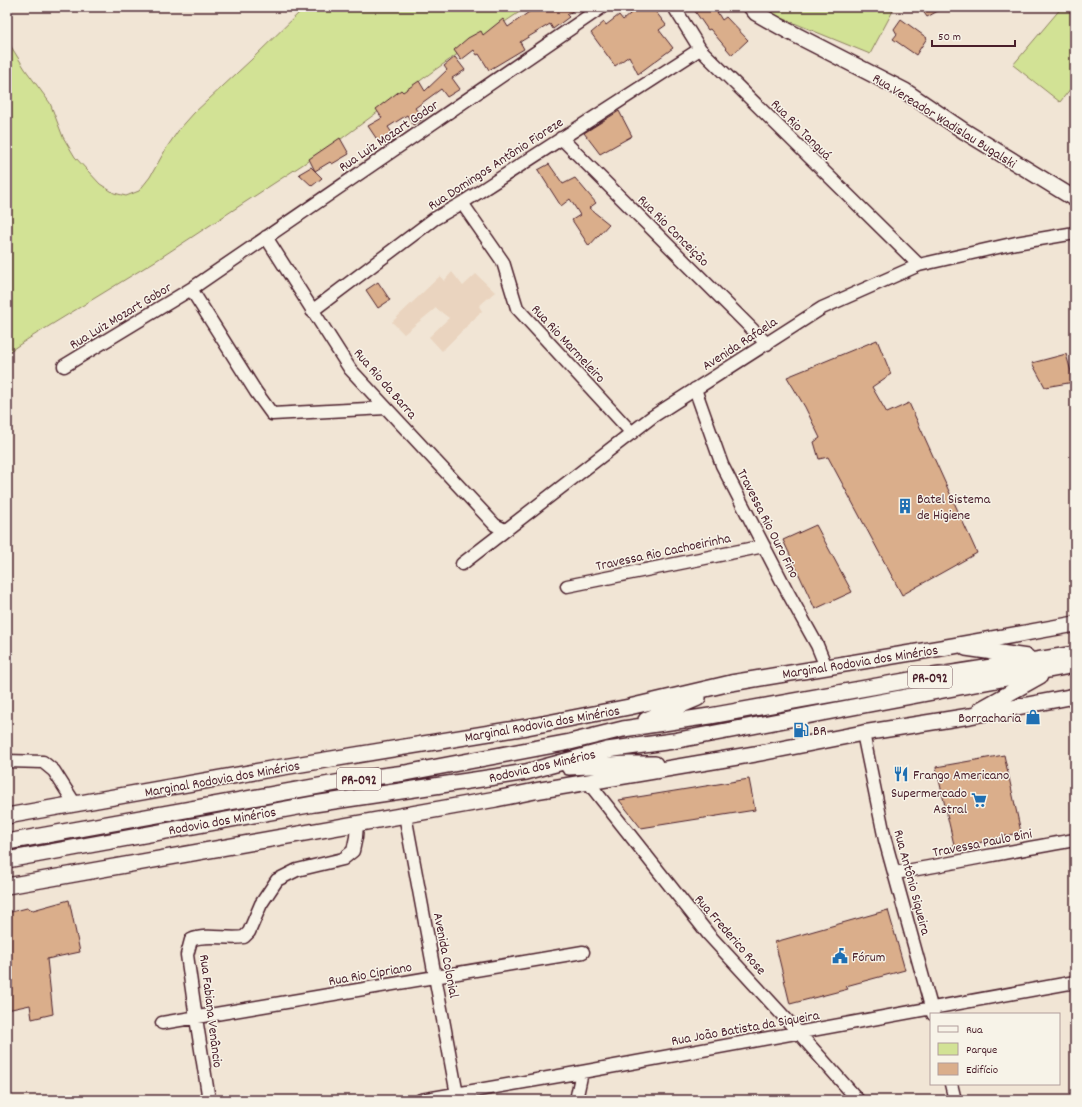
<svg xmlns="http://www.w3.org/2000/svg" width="1082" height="1107" font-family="Dekko,sans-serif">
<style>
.built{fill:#ead4bf}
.green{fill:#d2e295;stroke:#8e8060}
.building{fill:#daae8b;stroke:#4a1f2b}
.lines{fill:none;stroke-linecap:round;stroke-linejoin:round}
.minor-casing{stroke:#4a1f2b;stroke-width:15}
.major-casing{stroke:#4a1f2b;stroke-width:18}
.minor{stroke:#f7f3e8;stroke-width:12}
.major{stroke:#f7f3e8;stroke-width:15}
.labels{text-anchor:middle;stroke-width:3;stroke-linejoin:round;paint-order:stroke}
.shield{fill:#f7f3e8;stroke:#7e5f64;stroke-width:1}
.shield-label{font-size:13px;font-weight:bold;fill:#4a1f2b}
.street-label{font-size:14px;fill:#4a1f2b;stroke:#f7f3e8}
.poi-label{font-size:14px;fill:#4a1f2b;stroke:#f7f3e8;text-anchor:start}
</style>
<rect width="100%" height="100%" fill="#f1e5d5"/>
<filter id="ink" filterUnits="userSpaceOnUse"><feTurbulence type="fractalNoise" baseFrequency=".025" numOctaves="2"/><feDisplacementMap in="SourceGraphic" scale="8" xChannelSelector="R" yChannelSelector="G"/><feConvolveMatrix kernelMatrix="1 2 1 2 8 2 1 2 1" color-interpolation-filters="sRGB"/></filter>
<g filter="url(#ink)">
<path class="built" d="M452,272l11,14 13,-12 19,18 -16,14 3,5 -40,40 -13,-14 20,-19 -13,-10 -32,26 -12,-12 48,-46 4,5z"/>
<path class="green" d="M305,7h222l-55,37 -40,28 -95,70 -180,118 -129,79 -21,14v-313l18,29 25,34 13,34 12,20 25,27 14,9 12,3 13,-5 11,-14 17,-30 11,-16 16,-18 57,-53z
M762,7h133l-25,47 -93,-38z
M1062,7h13v76l-15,19 -47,-37z"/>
<path class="building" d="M536,7h9l3,4 5,-4h25l-11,8 2,2 -16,12 -3,-5 -30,18 4,7 -35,21 -10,-16 -2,1 -3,-5 -13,10 -7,-10 14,-12 13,-7 2,4 20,-16 5,8z
M638,7h14l14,18 -7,5 14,18 -35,26 -9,-18 -14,10 -24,-33 13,-11 2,3 13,-10 4,5z
M692,7h22l8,13 4,-3 22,23 -16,15 -22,-26 -2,1z
M920,7h25l-18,10z
M901,19l26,19 -11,17 -23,-16 4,-5 -3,-5z
M455,57l10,13 -13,8 8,11 -13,8 -6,-8 -26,19 8,11 -10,6 -6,-10 -19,12 6,9 -14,8 -12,-18 14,-8 -6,-9 25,-19 2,2 16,-11 6,10 22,-21 -3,-4z
M619,111l13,25 -32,18 -16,-21z
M340,138l9,16 -17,10 -2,-2 -15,9 -6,-12z
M549,164l14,20 12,-6 21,25 -7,5 20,16 -20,22 -17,-26 8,-5 -10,-16 -9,7 -23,-36z
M311,167l11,11 -10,8 -13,-12z
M378,282l12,18 -12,8 -12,-18z
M877,340l14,34 -19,13 15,26 22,-10 68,150 -75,42 -74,-138 -9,2 -5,-17 6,-4 -15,-31 -18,-30z
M1066,354l8,28 -29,5 -13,-24z
M816,525l36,67 -37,17 -32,-69z
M1004,755l17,77 -66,17 -19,-82z
M749,779l6,31 -114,18 -22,-28z
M69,900l11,52 -33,7 6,55 -21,5 -2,-14 -23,5v-97l20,-5 6,2z
M888,910l17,60 -59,16 2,3 -58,15 -15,-62z"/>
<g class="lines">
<defs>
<path id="minor" d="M674,7l26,42 219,216
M561,138l206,206
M462,203l41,59 14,46 115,125
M266,237l84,132 145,156 10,5
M191,289l65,103 16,22 114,-6
M312,311l122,-92 28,-16 238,-154
M64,366l127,-77 411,-282
M695,389l27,76 65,126 30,54 9,22
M462,564l190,-147 170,-109 97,-43 97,-22 59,-10
M567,586l197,-40
M863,733l22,107 48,174
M7,761l36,1 11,9 21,33
M588,782l121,153 89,97 60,68
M405,815l53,285
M895,873c60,-10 120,-23 180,-33
M162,1023l421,-71
M951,1084l4,16
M209,1100l-13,-82 -9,-63 4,-15c15,-7 37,0 53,-3l5,-5 12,-28 16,-24 20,-10 46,-11 10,-8 3,-14 1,-13
M421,1100l161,-28 493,-90
M576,1100l6,-28"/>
<path id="major" d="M751,7l5,6 32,18 117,60 59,40 111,68
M966,648l61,9
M981,709l59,-33
M646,720l52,-22
M569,767l60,-3h26
M7,816l264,-47 256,-42 102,-20 102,-24 222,-37 122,-22
M7,842l351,-63 47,-6 165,-31 53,-13 87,-13 217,-39 148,-23
M7,860l307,-56 194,-29 18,-3 81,-22 66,-9 402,-76
M7,886l489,-87 39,-8 220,-37 108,-21 107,-17 105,-20"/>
</defs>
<use href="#minor" class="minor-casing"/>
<use href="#major" class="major-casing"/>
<use href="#minor" class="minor"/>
<use href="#major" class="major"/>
</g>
</g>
<defs>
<symbol id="building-bare" viewBox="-9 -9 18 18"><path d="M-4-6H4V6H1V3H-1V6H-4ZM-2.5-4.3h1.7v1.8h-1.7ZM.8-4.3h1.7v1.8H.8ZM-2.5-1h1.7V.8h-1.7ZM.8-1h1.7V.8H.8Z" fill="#1f6fb2" stroke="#f7f3e8" stroke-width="2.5" paint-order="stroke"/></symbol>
<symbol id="shop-bare" viewBox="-9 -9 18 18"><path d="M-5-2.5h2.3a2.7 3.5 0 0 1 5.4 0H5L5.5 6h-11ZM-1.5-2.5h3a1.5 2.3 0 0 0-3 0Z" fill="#1f6fb2" stroke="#f7f3e8" stroke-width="2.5" paint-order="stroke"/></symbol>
<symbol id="fuel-bare" viewBox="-9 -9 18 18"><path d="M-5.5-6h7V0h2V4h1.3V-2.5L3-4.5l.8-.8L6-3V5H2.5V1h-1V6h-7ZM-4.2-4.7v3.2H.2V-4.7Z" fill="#1f6fb2" stroke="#f7f3e8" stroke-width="2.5" paint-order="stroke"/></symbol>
<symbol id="restaurant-bare" viewBox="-9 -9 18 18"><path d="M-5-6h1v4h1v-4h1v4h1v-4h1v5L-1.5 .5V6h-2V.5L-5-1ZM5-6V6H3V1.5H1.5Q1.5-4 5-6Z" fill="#1f6fb2" stroke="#f7f3e8" stroke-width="2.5" paint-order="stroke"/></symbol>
<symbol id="supermarket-bare" viewBox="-9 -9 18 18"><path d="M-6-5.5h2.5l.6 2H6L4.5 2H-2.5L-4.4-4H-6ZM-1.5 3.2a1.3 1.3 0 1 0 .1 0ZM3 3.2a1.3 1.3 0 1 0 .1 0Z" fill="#1f6fb2" stroke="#f7f3e8" stroke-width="2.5" paint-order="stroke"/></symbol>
<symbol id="civic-bare" viewBox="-9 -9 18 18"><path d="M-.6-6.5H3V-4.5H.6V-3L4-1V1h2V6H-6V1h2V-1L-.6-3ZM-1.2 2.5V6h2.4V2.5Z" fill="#1f6fb2" stroke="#f7f3e8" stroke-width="2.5" paint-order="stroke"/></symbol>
</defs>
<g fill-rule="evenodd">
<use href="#building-bare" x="894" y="495" width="22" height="22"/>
<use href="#shop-bare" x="1022" y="706" width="22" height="22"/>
<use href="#fuel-bare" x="790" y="719" width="22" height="22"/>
<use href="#restaurant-bare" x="890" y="763" width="22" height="22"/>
<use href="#supermarket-bare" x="968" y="789" width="22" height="22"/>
<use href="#civic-bare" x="829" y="945" width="22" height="22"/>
</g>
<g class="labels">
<g class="shield">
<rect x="908" y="666" width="44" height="22" rx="3"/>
<rect x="337" y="768" width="44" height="22" rx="3"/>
</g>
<g class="shield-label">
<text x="930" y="682">PR-092</text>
<text x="359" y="784">PR-092</text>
</g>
<g class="street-label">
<text transform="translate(945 120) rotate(32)" y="5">Rua Vereador Wadislau Bugalski</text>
<text transform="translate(802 129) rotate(45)" y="5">Rua Rio Tanguá</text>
<text transform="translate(388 135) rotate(-34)" y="5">Rua Luiz Mozart Godor</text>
<text transform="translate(495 163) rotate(-33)" y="5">Rua Domingos Antônio Fioreze</text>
<text transform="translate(674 230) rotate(45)" y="5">Rua Rio Conceição</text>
<text transform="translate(120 315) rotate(-31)" y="5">Rua Luiz Mozart Gobor</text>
<text transform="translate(569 343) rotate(47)" y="5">Rua Rio Marmeleiro</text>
<text transform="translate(739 343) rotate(-33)" y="5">Avenida Rafaela</text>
<text transform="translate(386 383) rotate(49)" y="5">Rua Rio da Barra</text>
<text transform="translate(769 523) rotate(63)" y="5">Travessa Rio Ouro Fino</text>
<text transform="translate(663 551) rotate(-12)" y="5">Travessa Rio Cachoeirinha</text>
<text transform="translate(860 661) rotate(-9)" y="5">Marginal Rodovia dos Minérios</text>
<text transform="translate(542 723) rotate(-10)" y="5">Marginal Rodovia dos Minérios</text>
<text transform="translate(542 765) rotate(-13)" y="5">Rodovia dos Minérios</text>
<text transform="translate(222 778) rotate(-10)" y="5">Marginal Rodovia dos Minérios</text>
<text transform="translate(222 820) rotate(-10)" y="5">Rodovia dos Minérios</text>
<text transform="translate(982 842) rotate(-11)" y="5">Travessa Paulo Bini</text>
<text transform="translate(913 882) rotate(75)" y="5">Rua Antônio Siqueira</text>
<text transform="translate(731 934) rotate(49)" y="5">Rua Frederico Rose</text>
<text transform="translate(447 955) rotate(79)" y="5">Avenida Colonial</text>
<text transform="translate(370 973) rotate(-10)" y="5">Rua Rio Cipriano</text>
<text transform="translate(212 1011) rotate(83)" y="5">Rua Fabiana Venâncio</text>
<text transform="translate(745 1027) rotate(-10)" y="5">Rua João Batista da Siqueira</text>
</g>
<g class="poi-label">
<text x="917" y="503">Batel Sistema<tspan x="917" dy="16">de Higiene</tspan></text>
<text x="1021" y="722" text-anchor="end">Borracharia</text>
<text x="813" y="735">BR</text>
<text x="913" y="779">Frango Americano</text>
<text x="967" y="797" text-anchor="end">Supermercado<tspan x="967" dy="16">Astral</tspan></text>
<text x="852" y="961">Fórum</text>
</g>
</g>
<rect width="1082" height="1107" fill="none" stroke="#f7f3e8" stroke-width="24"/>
<rect x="12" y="12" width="1058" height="1083" fill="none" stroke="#4a1f2b" stroke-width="1.5" filter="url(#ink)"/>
<rect x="930" y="1013" width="130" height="72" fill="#f7f3e8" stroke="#b29e9c"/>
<rect x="938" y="1026" width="20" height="6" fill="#f7f3e8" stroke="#b29e9c"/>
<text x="966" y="1033" font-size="12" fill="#4a1f2b">Rua</text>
<rect x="938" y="1043" width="20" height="12" fill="#d2e295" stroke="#b29e9c"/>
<text x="966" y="1053" font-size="12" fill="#4a1f2b">Parque</text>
<rect x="938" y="1063" width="20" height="12" fill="#daae8b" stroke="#b29e9c"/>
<text x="966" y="1073" font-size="12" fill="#4a1f2b">Edifício</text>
<path d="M932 40v6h83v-6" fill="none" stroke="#4a1f2b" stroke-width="2"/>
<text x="938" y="40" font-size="12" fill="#4a1f2b" stroke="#f7f3e8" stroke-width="3" paint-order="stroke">50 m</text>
</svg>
